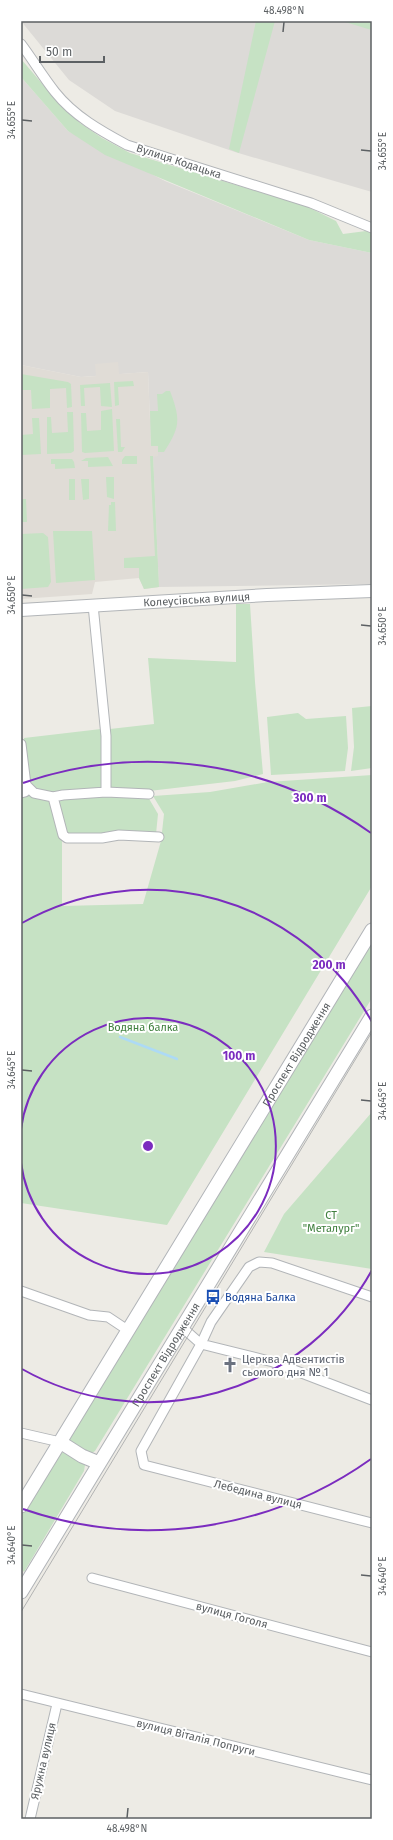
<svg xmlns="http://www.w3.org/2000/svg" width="393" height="1840" font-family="'Fira Sans',sans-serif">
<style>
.industrial{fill:#dcdad7}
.education{fill:#e0dcd6}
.green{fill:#c6e2c4}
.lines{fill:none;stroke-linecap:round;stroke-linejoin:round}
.stream{stroke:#addaf5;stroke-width:2.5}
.minor-casing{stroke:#b2b5b8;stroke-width:11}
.tertiary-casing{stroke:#b2b5b8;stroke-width:14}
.secondary-casing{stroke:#b1b4b8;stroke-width:15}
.minor{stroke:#fff;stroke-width:9}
.tertiary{stroke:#fff;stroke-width:12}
.secondary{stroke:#fff;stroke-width:13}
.tram{stroke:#b2b3b3;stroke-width:1}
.ticks{fill:none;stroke:#5c6063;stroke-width:1.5}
.ring{fill:none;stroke:#7b2cbf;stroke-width:2}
.labels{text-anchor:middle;stroke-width:4;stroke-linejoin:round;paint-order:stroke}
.street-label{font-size:11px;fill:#5c6063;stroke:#fff}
.park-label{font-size:11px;fill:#40803f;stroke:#fff}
.transit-label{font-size:11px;fill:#164399;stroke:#fff;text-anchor:start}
.worship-label{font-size:11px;fill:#5b616d;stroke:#fff;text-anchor:start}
.centre{fill:#7b2cbf;stroke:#fff;stroke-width:2}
.ring-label{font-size:12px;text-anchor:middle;font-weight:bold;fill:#7b2cbf;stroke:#fff;stroke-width:4;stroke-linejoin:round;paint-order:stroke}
.neatline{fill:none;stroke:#5c6063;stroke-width:1.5}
.ticks-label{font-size:10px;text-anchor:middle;fill:#5c6063}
</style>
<rect width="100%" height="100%" fill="#edebe5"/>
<path class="industrial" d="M21,21h351v171l-137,-40 -120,-41 -46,-31z
M21,77l47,54 97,50 144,59 63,13v331l-213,3 -6,-131 5,-11 -7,1 -3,-74 -67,5 -60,-12z"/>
<path class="education" d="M118,362l1,12 29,-2 3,73h7v11l-5,1 6,130 -15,2 -5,-11 -44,4 -3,12 -71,5v-234l60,12 15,-1 -1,-12z"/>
<path class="green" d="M256,21h19l-36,132 -10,-4z
M342,21h30v9l-4,-1z
M21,59l30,35 29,29 22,15 28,15 176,53 30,15 7,13 23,-3 6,2v20l-63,-13 -204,-85 -37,-24 -47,-54z
M21,374l47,8 3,2 1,23 -5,1 -1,-20 -16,1v19l-18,1 -1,-19h-10z
M133,381l1,5 -16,1 1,18 -4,1 -1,-24z
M110,383l2,24 -11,-1 -1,-19 -16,1 1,18h-4l-1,-21z
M166,391h4c11,29 10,36 -6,61h-6v-6h-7l-1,-35h8l-1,-17h5z
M112,409l2,42 -29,2 -3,-1 -1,-39h5l1,18 14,-1v-19z
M67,412h6l1,39 -3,2 -24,1v-37h4l1,16 16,-1z
M32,418h7l2,36 -20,1v-20l12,-1z
M116,419h4l1,28h4l-3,5h-4z
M125,456h12v8h-15v-4z
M150,456h3l6,131 -15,2 -5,-11v-10h-15v-10l31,-2z
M108,457l5,9 -25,1v-6h-7l5,-3z
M51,459h21l2,3 1,6 -20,1v-5h-4z
M106,477h8v22l-7,-2z
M69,479h6v21h-6z
M81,479h8v20l-6,1z
M21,499h5l1,23h-6z
M111,502h4l1,29h-8l1,-26h2z
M53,531h39l3,49 -39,3z
M21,534l22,-1 5,4 3,45 -3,5 -27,2z
M236,604h14l5,78 8,92 -28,7 -86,10 -40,-4 1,-58 44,-5 -6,-66 88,4z
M372,706v62l-21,3 3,-24 -2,-39z
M298,713l8,6 40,-3 2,32 -3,23 -74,4 -4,-58z
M101,729l2,6 -1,53 -56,4 -9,-2 -9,-7 -4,-45z
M372,775v111l-205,339 -146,-22v-407l7,-2 23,6 11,41v65l81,-2 18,-63 3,-27 -11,-18 57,-4 58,-10z
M101,795l47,2 10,17 -2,20 -28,-4 -25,3 -37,1 -9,-35z
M372,938v60l-277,453 -3,2 -24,-9 1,-9z
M372,1112v157l-108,-17 20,-38z
M61,1452l21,7 3,6 -1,6 -60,101 -3,-4v-53l36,-60z"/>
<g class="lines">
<path class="stream" d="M120,1037l57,22"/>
<defs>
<path id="minor" d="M21,44c12,16 22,33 34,48 19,24 46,39 72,53l184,58 61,25
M93,605l13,131v56
M21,744l5,41
M21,793l4,-1 1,-7 8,8 19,4 10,-2 43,-3 43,2
M53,797l10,38 4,3h35l17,-3 40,2
M21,1291l68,24 19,2 21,14
M372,1297l-100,-34 -13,-1 -10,5 -38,55 -10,22 -60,107 3,14 228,58
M183,1328l18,16 72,18 99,38
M21,1433l39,9
M92,1578l280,74
M21,1694l351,86
M30,1819l27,-115"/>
<g id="tertiary">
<path id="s1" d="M21,610l246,-15 105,-4"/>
</g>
<g id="secondary">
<path d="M60,1442l22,14 17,7"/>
<path id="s2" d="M21,1506l351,-576"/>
<path id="s3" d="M21,1592l351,-576"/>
</g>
</defs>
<use href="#minor" class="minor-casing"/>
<use href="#tertiary" class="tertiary-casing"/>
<use href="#secondary" class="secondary-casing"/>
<use href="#minor" class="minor"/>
<use href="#tertiary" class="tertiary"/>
<use href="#secondary" class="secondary"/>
<path class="tram" d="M21,1612l351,-580"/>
</g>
<path class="ticks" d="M283,32l1,-10M22,120l10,1M361,150l10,1M22,595l10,1M361,625l10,1M22,1070l10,1M361,1100l10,1M22,1545l10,1M361,1575l10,1M127,1818l1,-10"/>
<g class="ring">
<path d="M21 1129A128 128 0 1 1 21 1163"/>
<path d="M372 1270A256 256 0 0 1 22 1369M22 923A256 256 0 0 1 372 1022"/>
<path d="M371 1459A384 384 0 0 1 23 1509M23 783A384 384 0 0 1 371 833"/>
</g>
<defs>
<symbol id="bus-bare" viewBox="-9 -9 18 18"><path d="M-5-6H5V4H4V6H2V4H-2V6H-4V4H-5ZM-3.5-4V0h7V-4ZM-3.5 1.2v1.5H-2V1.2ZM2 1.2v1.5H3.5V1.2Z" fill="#1a4fb4" stroke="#fff" stroke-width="2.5" paint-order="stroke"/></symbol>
<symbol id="church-bare" viewBox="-9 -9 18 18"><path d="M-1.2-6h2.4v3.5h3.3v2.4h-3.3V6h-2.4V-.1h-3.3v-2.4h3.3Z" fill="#6b7280" stroke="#fff" stroke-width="2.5" paint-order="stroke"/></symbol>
</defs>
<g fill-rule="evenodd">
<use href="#bus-bare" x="202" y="1286" width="22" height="22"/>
<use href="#church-bare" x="219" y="1354" width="22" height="22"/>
</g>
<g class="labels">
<g class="street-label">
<text transform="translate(179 161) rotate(18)" y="4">Вулиця Кодацька</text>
<text dy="4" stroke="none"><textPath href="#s1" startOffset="176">Колеусівська вулиця</textPath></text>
<text dy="4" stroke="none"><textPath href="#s2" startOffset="529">Проспект Відродження</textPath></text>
<text dy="4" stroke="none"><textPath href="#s3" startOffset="278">Проспект Відродження</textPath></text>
<text transform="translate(258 1494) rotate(14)" y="4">Лебедина вулиця</text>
<text transform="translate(232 1615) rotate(15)" y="4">вулиця Гоголя</text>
<text transform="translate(196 1737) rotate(14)" y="4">вулиця Віталія Попруги</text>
<text transform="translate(43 1761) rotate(-77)" y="4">Яружна вулиця</text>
</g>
<g class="park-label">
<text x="143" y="1031">Водяна балка</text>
<text x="331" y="1219">СТ<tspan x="331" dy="13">"Металург"</tspan></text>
</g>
<g class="transit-label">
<text x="225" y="1301">Водяна Балка</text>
</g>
<g class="worship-label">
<text x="242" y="1363">Церква Адвентистів<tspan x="242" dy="13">сьомого дня № 1</tspan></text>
</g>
</g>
<circle cx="148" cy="1146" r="6" class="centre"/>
<g class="ring-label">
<text x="310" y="802">300 m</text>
<text x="329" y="969">200 m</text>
<text x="239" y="1060">100 m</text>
</g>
<rect width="393" height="1840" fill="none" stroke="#ffffff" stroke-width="44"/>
<path d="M40 56v6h64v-6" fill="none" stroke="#5c6063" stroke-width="2"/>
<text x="46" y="56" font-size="12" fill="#5c6063" stroke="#ffffff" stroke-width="3" paint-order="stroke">50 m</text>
<rect x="22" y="22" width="349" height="1796" class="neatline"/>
<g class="ticks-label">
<text x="284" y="14">48.498°N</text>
<text transform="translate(11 120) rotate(-90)" y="4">34.655°E</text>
<text transform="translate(382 151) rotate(-90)" y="4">34.655°E</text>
<text transform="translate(11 595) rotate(-90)" y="4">34.650°E</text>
<text transform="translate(382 626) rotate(-90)" y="4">34.650°E</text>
<text transform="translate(11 1070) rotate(-90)" y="4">34.645°E</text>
<text transform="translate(382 1101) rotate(-90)" y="4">34.645°E</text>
<text transform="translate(11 1545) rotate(-90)" y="4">34.640°E</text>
<text transform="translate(382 1576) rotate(-90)" y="4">34.640°E</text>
<text x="127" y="1832">48.498°N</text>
</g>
</svg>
